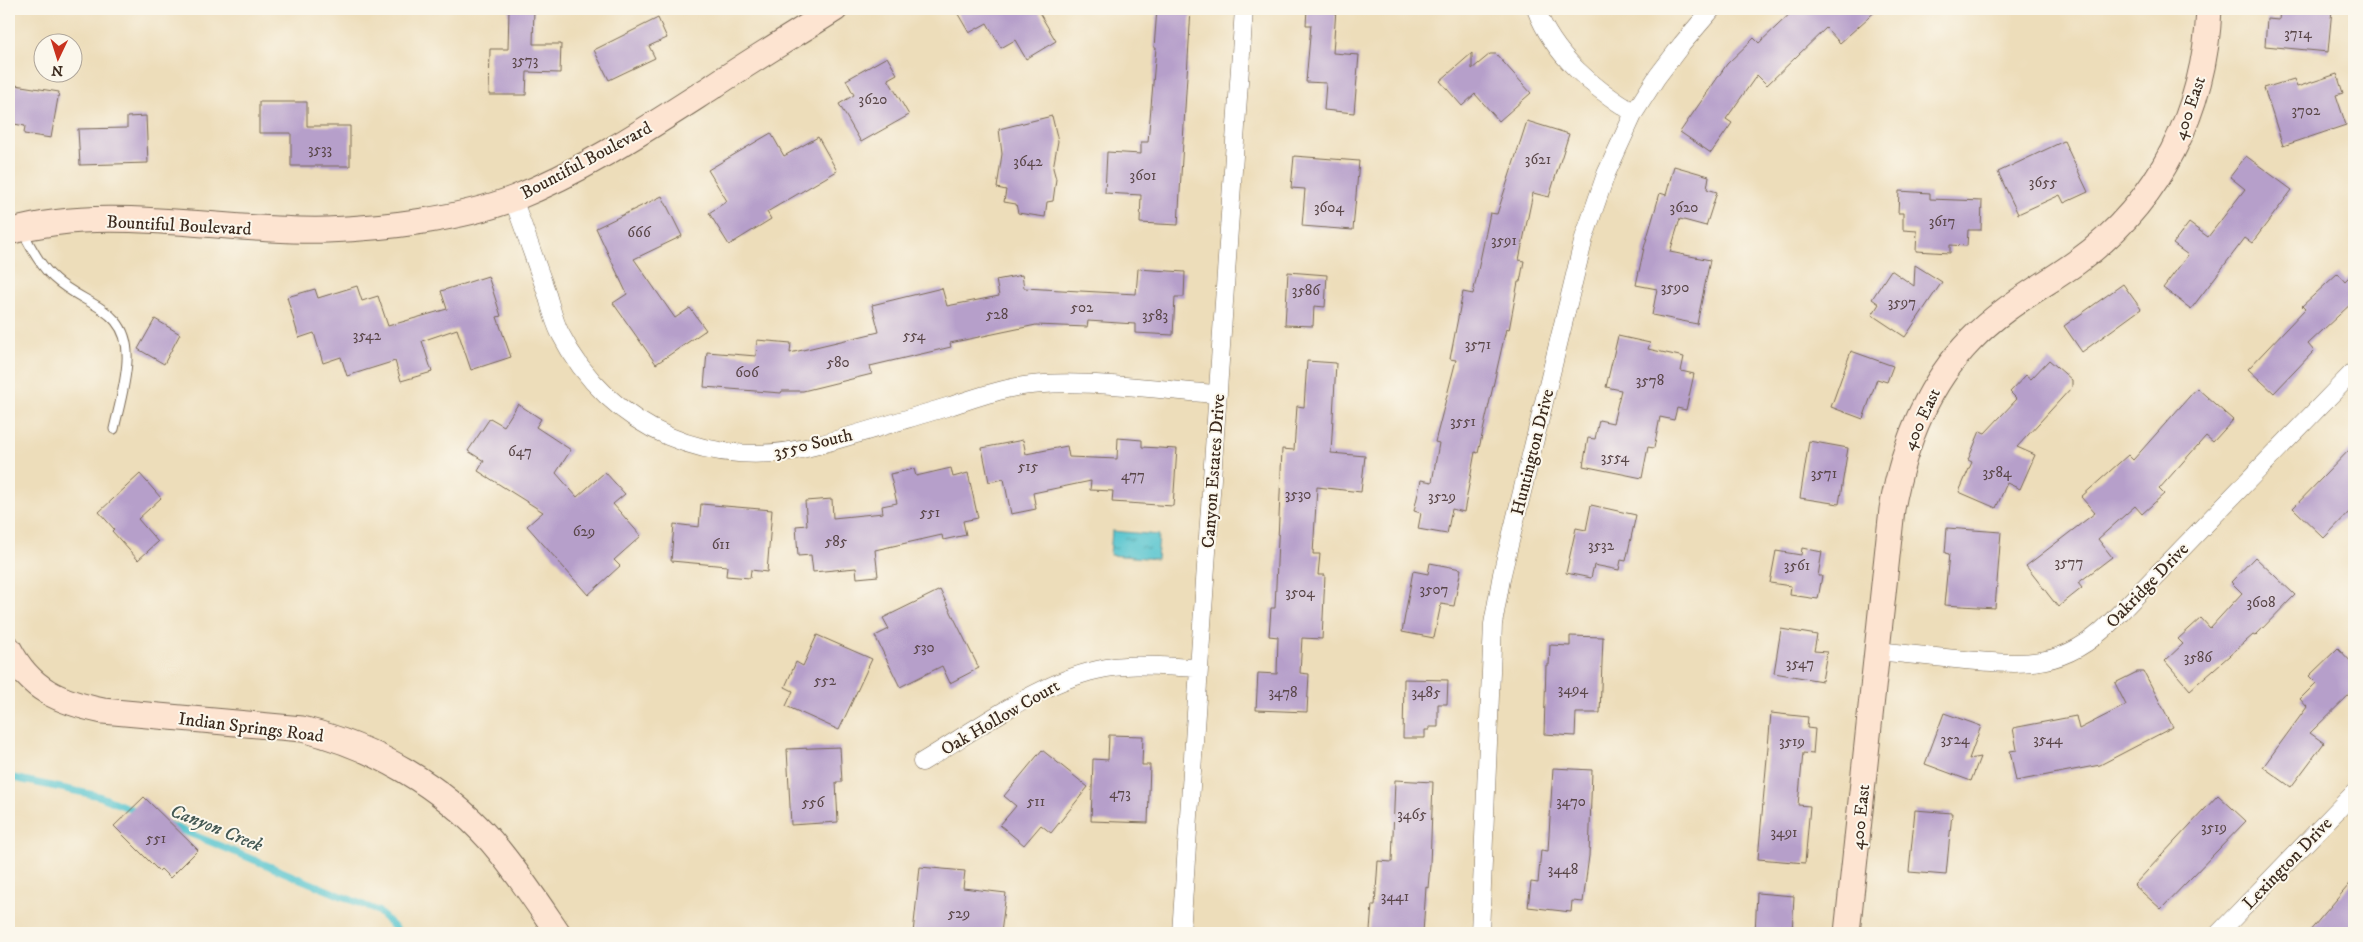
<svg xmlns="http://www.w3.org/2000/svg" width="2363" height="942" font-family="'IM FELL DW Pica',serif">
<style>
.water{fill:url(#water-ripples);stroke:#4a7876}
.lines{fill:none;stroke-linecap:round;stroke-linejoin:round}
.stream{stroke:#58c5cf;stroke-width:7}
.building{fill:#b69fca}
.lane-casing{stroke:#796955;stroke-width:11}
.street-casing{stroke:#796955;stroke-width:19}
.secondary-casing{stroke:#796955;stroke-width:27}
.lane{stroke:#fff;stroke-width:9}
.street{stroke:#fff;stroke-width:18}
.secondary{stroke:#fde4d1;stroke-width:25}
.labels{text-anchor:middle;stroke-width:4;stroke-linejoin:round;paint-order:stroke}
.number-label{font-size:15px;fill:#5a4749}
.street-label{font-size:18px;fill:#3b2a1e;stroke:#fbf7ec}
.water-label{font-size:19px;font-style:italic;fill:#445853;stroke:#fbf7ec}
</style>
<defs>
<pattern id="water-ripples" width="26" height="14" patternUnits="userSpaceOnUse" patternTransform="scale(1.25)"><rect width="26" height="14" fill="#58c5cf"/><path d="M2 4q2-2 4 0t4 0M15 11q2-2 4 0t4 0" fill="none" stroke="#4aa0a7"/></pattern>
</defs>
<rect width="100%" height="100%" fill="#fbf7ec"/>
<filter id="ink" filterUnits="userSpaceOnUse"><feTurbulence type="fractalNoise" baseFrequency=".02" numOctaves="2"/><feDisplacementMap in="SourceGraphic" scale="10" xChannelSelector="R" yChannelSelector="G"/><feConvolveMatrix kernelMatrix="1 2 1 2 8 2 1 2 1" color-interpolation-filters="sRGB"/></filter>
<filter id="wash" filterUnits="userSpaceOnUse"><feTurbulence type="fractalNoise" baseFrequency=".0096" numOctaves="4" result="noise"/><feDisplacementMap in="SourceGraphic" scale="20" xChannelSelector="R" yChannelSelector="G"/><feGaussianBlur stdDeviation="1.12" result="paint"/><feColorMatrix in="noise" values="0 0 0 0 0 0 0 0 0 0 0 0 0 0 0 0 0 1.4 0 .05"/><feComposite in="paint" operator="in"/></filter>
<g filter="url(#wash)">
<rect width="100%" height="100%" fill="#edddba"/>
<path class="water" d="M1112,531l47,4 -2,24 -47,-4z"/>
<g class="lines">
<path class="stream" d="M9,777l90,19 39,16
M167,824l211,87 22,22"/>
</g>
<g id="blocks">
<path class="building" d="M509,9h25l-1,35h28l-1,29 -33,-1 -1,23h-37l1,-46h18z
M955,9h82l19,32 -30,18 -11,-19 -14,8 -14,-25 -18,10z
M1157,9h34l-13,216 -38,-2 1,-28 -36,-2 2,-41 34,2v-12h7l8,-94h-2z
M1307,9h29l-3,44 26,2 -5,58 -30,-3 2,-27 -20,-1 5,-57h-5z
M1795,9h83l-38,34 -14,-15 -59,57 -10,-10 -31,44 6,4 -21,30 -31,-21 47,-68 27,-26 5,5z
M2280,9h52l-4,43 -63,-6 2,-27 12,1z
M658,18l9,20 -18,8 6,12 -46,22 -15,-30z
M1472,53v16l18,-15h6l35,39 -32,28 -24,-27 -13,12 -22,-25z
M887,57l10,17 -9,5 21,36 -48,27 -22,-38 15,-9 -8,-15z
M2337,74l6,19 -7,2 10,30 -63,21 -19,-58 30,-9 3,8z
M9,84l50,8 -8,46 -27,-4 1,-8 -16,-3z
M259,102h48v24h43v40h-59v-33h-32z
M146,116l2,47 -68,2 -2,-36 49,-1v-11z
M1052,116l6,25 -5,27 3,11 -3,22 -6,1 -2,15 -27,-4 -2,-9 -12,-2 2,-12 -9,-2 5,-34 -3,-25z
M1527,121l42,13 -20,63 -16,-4 -14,67 5,1 -4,21h-2l-9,48 -3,-1 -28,124 -3,-1 -11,60 -12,-3 -5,25 -29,-5 3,-16 -7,-2 7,-31 11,2 7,-39 -4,-1 21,-82 -6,-1 13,-67 10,2 17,-81 7,1z
M771,133l13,23 34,-19 19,34 -70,41 4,7 -42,26 -20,-32 18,-12 -19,-31z
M2064,141l24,51 -24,11 -4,-8 -42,19 -20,-42z
M1294,156l65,5 -6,69 -51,-4 3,-37 -14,-1z
M2246,156l46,34 -40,53 -7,-5 -54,71 -28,-21 25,-33 -15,-11 16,-21 19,14 37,-48 -15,-12z
M1674,166l35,10 -2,13 10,3 -11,34 -26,-7 -10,33 40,8 -13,64 -45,-9 5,-26 -21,-4 8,-37 16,-55 6,2z
M1899,191l31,2v6l52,2 -1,29h-13l-1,16 -17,-1v8l-34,-2 1,-20 -14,-1v-17h-5z
M662,196l20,40 -48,23 41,59 15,-10 16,22 -50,34 -43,-61 14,-9 -31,-66z
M1915,265l27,17 -37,55 -33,-22 7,-11 -7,-5 19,-29 23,16z
M1138,269l47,3 -1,25h-9l-2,38 -38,-2v-9l-47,-3 -1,6 -51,-2 -86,18 1,4 -81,19 2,8 -69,17h-21l-1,2 -77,-6 3,-35 49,4 1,-16 34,3 -1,10 89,-21 -7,-27 70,-17 5,18 52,-10 -3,-16 26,-5 2,13 112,6z
M1288,272l39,3 -2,32 -11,-1 -1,20 -28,-1z
M2354,272v29l-46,43 6,7 -40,42 -26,-24 57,-60 -3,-3 36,-33 7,8z
M488,276l13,40 -4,1 14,40 -40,13 -14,-41 -35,12 10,31 -31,9 -6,-20 -48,15 -6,-19 -18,6 -9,-30 -15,5 -12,-41 28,-8 3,9 39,-12 5,15 16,-5 10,30 59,-17 -6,-18z
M2123,284l18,25 -59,43 -18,-26z
M155,319l25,15 -16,30 -26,-15z
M1618,336l32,7 -2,6 36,8 -3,14 13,3 -8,36 -9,-2 -3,12 -14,-3 -6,31 -6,-1 -6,31 -59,-12 5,-28 7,1 4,-19 14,3 8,-33 -15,-3z
M1851,351l42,15 -6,16 -10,-3 -14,40 -32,-12z
M2049,360l23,20v7l-55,60 18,8 -15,34 -13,-6 -11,25 -37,-16 13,-30 -4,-2 12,-29 5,2 32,-34 -7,-7 16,-17 5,4z
M1307,361l29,2 -5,90 34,3 -4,36 -44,-5 -4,67h7l-2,21h7l-3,64 -20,-1 -2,35 9,1 -2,38 -51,-2 2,-37 19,1 1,-37 -9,-1 2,-28h4l7,-159 12,1 3,-44 7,1z
M2197,388l36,32 -20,22 -7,-6 -47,53 5,5 -22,20 -7,-8 -37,33 14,18 -34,26 4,5 -24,19 -32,-41 69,-53 -14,-16 47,-42 5,5z
M518,404l23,15 -5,8 35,23 -15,23 21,24 28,-25 20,22 -12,10 28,32 -27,24 6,6 -32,29 -61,-69 16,-14 -65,-41 6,-10 -16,-10 22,-33 14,8z
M1118,438l24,2v7l35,2 -4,57 -61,-4 1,-11 -23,-1 1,-9 -58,12 3,16 -25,5 -7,-35 -15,3 -7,-34 41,-8 3,14 41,-8 2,11 48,2z
M1809,441l39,7 -9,56 -39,-6z
M2354,445v62l-30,31 -31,-30z
M951,468l2,9 15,-4 10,45 -15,3 3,14 -23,5 -1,-5 -67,15 3,26 -21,2 -1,-10 -43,4 -2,-17 -13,1 -2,-30 11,-1 -2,-24 27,-2 1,19 50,-5 -1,-7 15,-3 -7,-29 24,-5 2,7z
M140,474l21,24 -23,21 20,23 -20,18 -26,-29 2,-2 -15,-17z
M701,504l71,6 -5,62 -16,-2 -1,8 -24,-2 1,-10 -56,-5 3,-37 25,3z
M1591,505l45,10 -10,46 -5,-1 -2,10 -25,-5 -3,13 -25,-5 10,-45 10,2z
M1947,528l54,4 -6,76 -51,-3 5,-51 -4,-1z
M1802,548l20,4 -4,24h4l-4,23 -28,-4 1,-9 -21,-3 6,-32 25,4z
M2255,557l40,38 -40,41 -2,-1 -63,55 -25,-29 18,-17 -5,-5 23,-21 9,10 32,-35 -11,-11z
M1430,563l31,6 -7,37 -13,-2 -7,34 -32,-6 11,-61 15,3z
M940,590l39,78 -29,15 -8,-17 -42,21 -25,-51 14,-7 -6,-11z
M1781,629l36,6 -3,16 13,1 -5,29 -48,-8z
M817,635l55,24 -33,71 -53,-24 7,-15 -8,-4 11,-25 7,4z
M1570,636l33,1 -3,76h-24l-1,23 -31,-2 2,-69h3l1,-20 20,1z
M2338,648l16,17v25l-44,43 14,10 -33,44 -28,-20 44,-60 -7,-8 16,-16 -7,-7z
M2137,672h7l29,55 -73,38 -84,16 -6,-30 7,-1 -4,-22 63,-12 3,13 47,-24 -11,-22z
M1404,679l44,1 -1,24h-9v23h-9v3h-4v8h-22z
M1771,713l37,4 -1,11 8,1 -2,25 -10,-1 -5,52 12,1 -5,57 -47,-4z
M1944,713l37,13 -12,33 11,-2 -9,24 -46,-17z
M1109,735l34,1 -1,29h8l-2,58 -57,-2 2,-62 15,1z
M840,747l2,35h-6l2,40 -47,3 -4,-76z
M1042,750l46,37 -37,46 -10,-8 -17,20 -24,-20 16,-19 -12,-10z
M1553,768l39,2 -3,86 -6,46 -11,-1 -1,11 -43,-5 3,-25 7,1 3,-33 7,1z
M1395,780l38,2 -3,83 -2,23 -2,-1 -3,46 -53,-2 2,-26h3l3,-44 14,1z
M2218,795l28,26 -85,88 -27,-24z
M144,797l54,53 -28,28 -9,-9 -2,2 -45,-45z
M1915,810l37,3 -6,62 -37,-3z
M920,867l45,4 -2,17 43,5 -5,40h-88z
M2354,879v54h-46z
M1757,893l37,3 -2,37h-37z"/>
</g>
</g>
<g filter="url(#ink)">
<use href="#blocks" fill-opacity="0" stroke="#796955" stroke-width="1"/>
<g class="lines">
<defs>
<path id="lane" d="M22,231c9,16 18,35 32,47 31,29 76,29 73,83 -1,22 -8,46 -13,68"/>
<path id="street" d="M1536,9c18,47 56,78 98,104
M513,199c11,29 21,59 32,89 5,15 8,31 15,45 49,97 154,141 258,112 44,-12 88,-26 132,-39 22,-7 44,-15 66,-19 60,-10 140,3 202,7
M1877,651c29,3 59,6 88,9 60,5 99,9 145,-37l244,-252
M922,762c52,-31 116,-79 175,-92 33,-8 69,-3 102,-2
M1181,933l63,-924
M1480,933l13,-309 9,-50 82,-336 22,-64 28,-61 23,-36 25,-33 30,-35
M2219,933l135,-140"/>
<path id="secondary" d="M9,232c100,-29 215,1 318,-2 58,-2 134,-11 188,-32 70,-28 133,-70 197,-111 40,-27 82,-52 123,-78
M9,649c21,41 51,53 94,62l199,18c73,18 139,56 189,112 25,29 46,61 67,92
M1847,933l45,-424c11,-62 34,-123 79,-169 31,-33 70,-52 106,-78 83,-60 128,-152 132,-253"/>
</defs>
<use href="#lane" class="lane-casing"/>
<use href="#street" class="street-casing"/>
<use href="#secondary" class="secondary-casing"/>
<use href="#lane" class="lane"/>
<use href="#street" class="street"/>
<use href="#secondary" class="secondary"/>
</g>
</g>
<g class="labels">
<g class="number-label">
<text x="2298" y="38">3714</text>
<text x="525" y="65">3573</text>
<text x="873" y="104">3620</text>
<text x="2306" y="115">3702</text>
<text x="320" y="154">3533</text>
<text x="1538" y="164">3621</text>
<text x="1028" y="166">3642</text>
<text x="1143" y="180">3601</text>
<text x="2043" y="187">3655</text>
<text x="1329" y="212">3604</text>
<text x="1684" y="212">3620</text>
<text x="1942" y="226">3617</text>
<text x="639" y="237">666</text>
<text x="1504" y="245">3591</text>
<text x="1675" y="292">3590</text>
<text x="1306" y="295">3586</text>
<text x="1902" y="307">3597</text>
<text x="1082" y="312">502</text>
<text x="997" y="319">528</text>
<text x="1155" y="320">3583</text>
<text x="367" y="340">3542</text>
<text x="914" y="340">554</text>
<text x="1478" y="349">3571</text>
<text x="838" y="367">580</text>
<text x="747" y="377">606</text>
<text x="1650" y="385">3578</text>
<text x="1463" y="426">3551</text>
<text x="520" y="456">647</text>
<text x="1615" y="462">3554</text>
<text x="1028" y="471">515</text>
<text x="1997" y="477">3584</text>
<text x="1824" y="478">3571</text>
<text x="1133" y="480">477</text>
<text x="1298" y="499">3530</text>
<text x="1442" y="501">3529</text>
<text x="930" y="517">551</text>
<text x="584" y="536">629</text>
<text x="836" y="546">585</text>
<text x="721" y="549">611</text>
<text x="1601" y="550">3532</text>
<text x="2069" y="567">3577</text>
<text x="1797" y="570">3561</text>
<text x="1434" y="594">3507</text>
<text x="1300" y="597">3504</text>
<text x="2261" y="607">3608</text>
<text x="924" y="652">530</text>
<text x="2198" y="662">3586</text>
<text x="1800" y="668">3547</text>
<text x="825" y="685">552</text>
<text x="1573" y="694">3494</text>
<text x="1283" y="697">3478</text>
<text x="1426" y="697">3485</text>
<text x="1955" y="744">3524</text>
<text x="2048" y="744">3544</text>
<text x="1792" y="746">3519</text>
<text x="1120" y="798">473</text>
<text x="1036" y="806">511</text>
<text x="1571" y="806">3470</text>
<text x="813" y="807">556</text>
<text x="1412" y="819">3465</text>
<text x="2214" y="832">3519</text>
<text x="1784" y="837">3491</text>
<text x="156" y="843">551</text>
<text x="1563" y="874">3448</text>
<text x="1395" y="901">3441</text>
<text x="959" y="918">529</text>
</g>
<g class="street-label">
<text transform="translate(2189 108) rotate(-71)" y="6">400 East</text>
<text transform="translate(586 160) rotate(-28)" y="6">Bountiful Boulevard</text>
<text transform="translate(179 225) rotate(3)" y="6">Bountiful Boulevard</text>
<text transform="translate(1921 419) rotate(-65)" y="6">400 East</text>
<text transform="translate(813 443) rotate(-13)" y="6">3550 South</text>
<text transform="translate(1532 452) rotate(-76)" y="6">Huntington Drive</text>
<text transform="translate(1213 471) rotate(-86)" y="6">Canyon Estates Drive</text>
<text transform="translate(2147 585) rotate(-46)" y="6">Oakridge Drive</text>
<text transform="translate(1000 717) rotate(-30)" y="6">Oak Hollow Court</text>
<text transform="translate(251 727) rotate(7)" y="6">Indian Springs Road</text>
<text transform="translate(1860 817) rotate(-84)" y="6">400 East</text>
<text transform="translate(2287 863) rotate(-46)" y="6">Lexington Drive</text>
</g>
<g class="water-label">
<text transform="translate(217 827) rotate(22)" y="7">Canyon Creek</text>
</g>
</g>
<rect width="2363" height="942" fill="none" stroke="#fbf7ec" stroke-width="30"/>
<g transform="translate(58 58) rotate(184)"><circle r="24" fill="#fbf7ec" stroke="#aea59a"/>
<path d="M0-4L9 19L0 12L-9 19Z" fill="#c8321e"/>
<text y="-8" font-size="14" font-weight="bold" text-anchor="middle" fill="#3b2a1e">N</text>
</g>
</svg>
